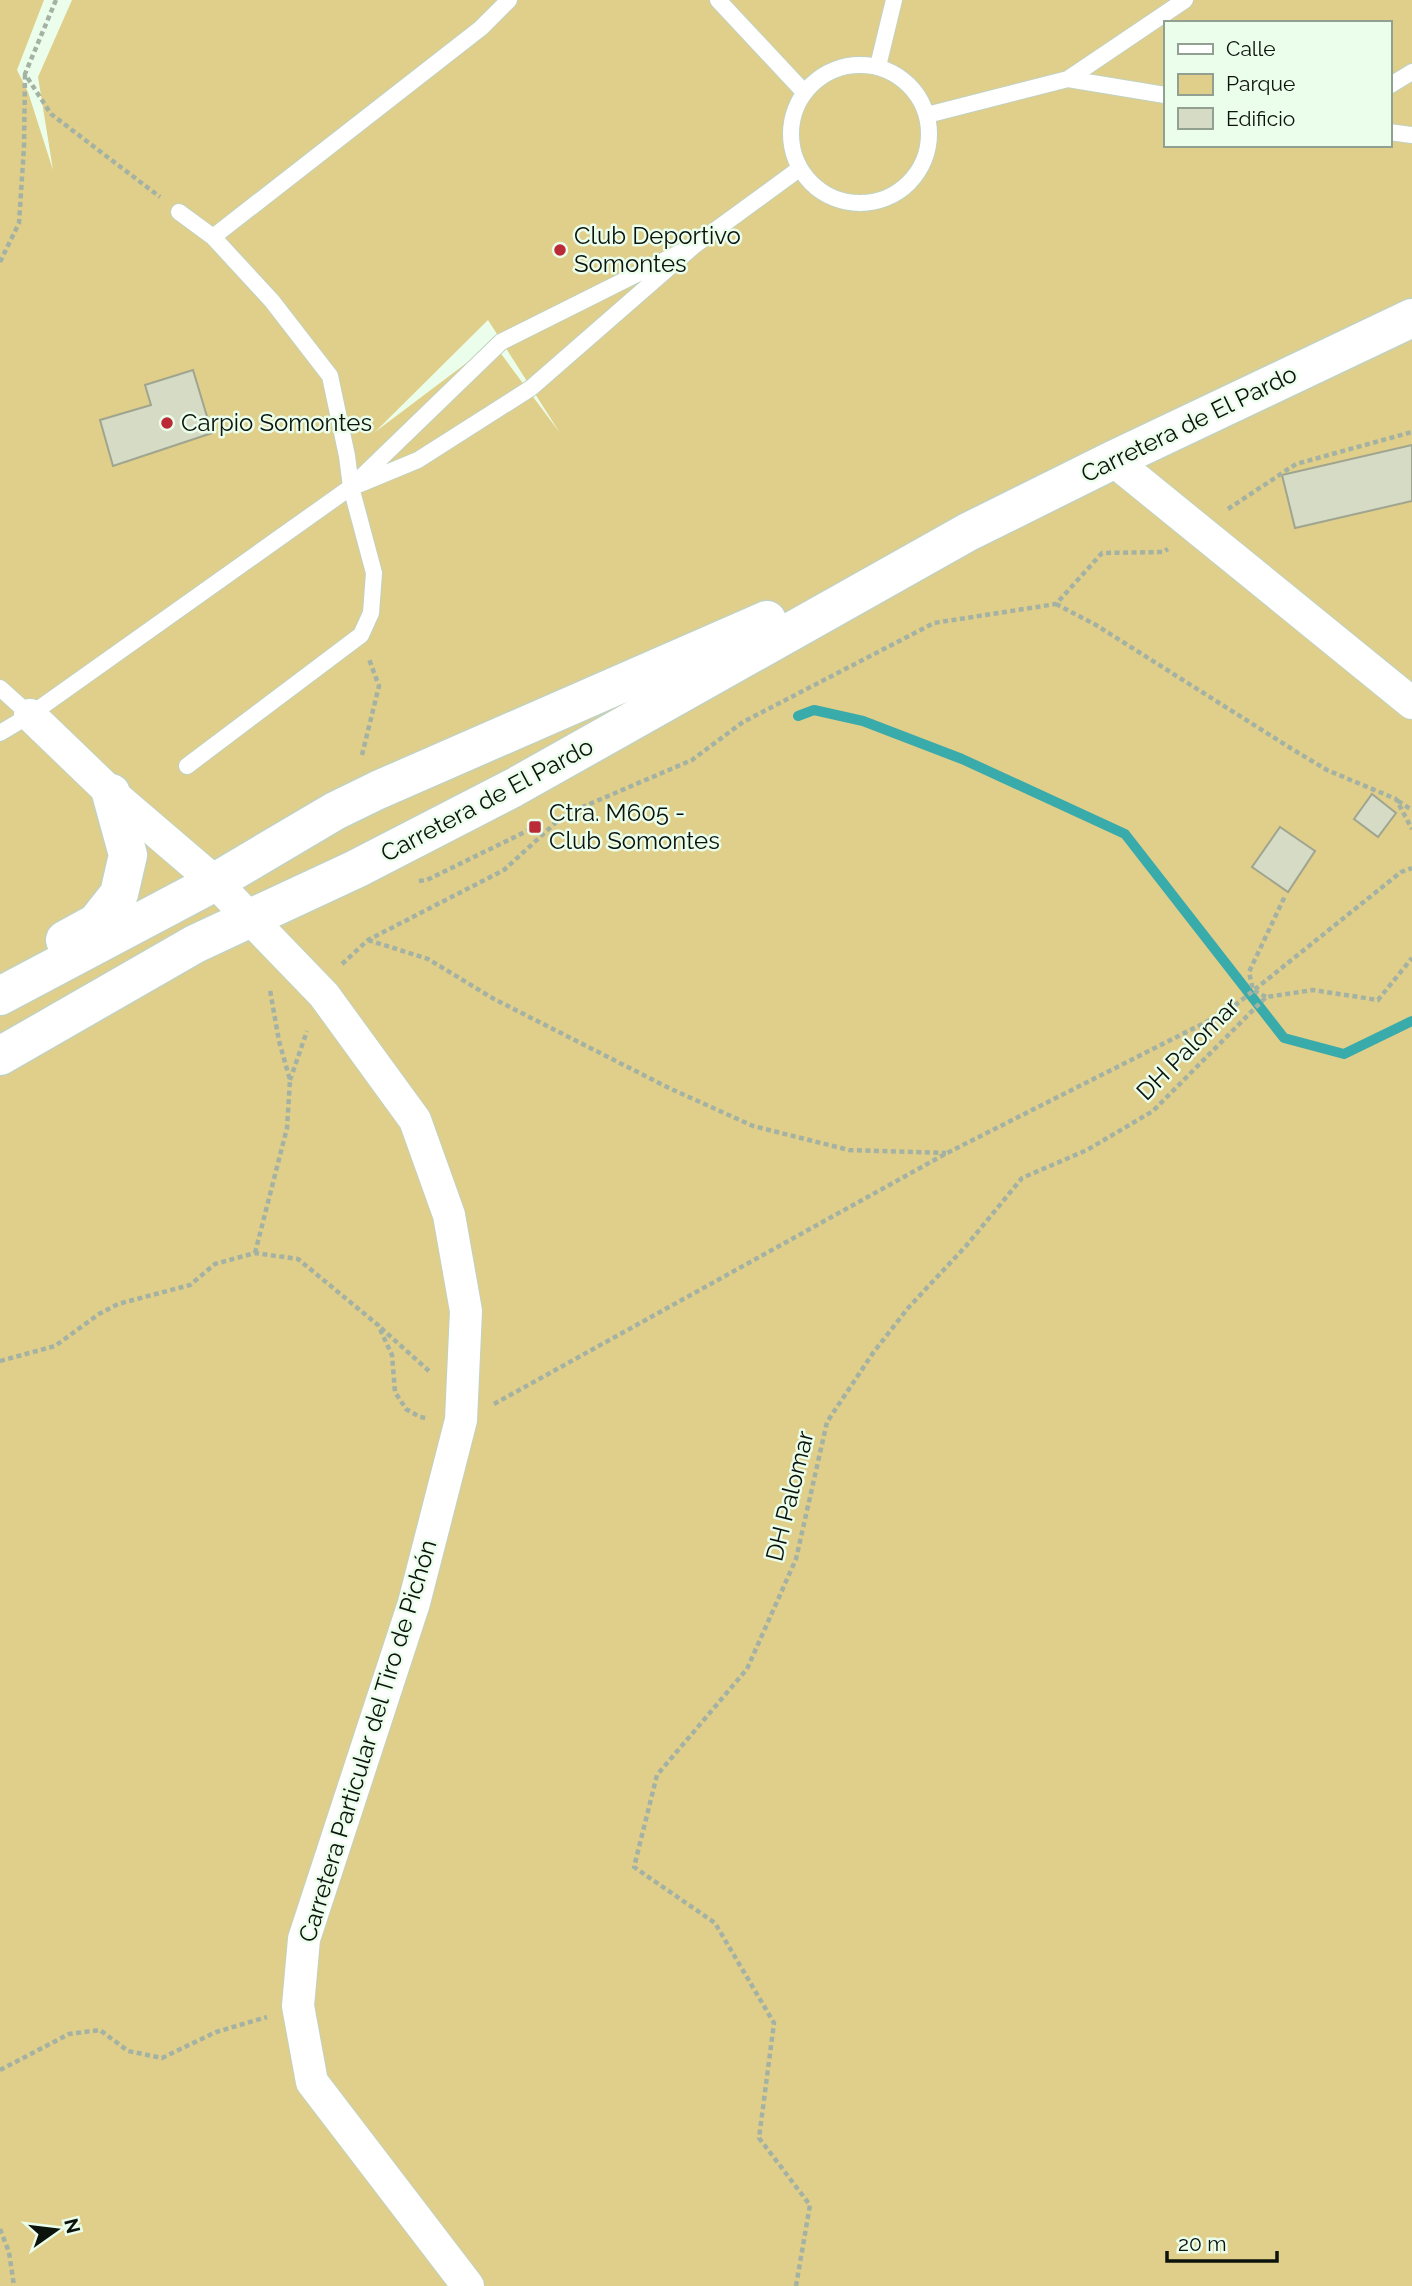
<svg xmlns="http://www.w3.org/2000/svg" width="1412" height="2286" font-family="Raleway,sans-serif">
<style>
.green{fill:#e0ce8b;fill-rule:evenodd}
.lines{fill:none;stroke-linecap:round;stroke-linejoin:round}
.stream{stroke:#38abaa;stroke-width:10}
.building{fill:#d5dbc5;stroke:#9fa58f;stroke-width:2}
.service-casing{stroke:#c0d2c0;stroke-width:18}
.minor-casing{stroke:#c0d2c0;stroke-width:34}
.tertiary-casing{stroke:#c0d2c0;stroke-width:41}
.path{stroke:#a4b2a4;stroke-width:4.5;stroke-dasharray:5 3.5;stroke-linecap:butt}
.service{stroke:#fff;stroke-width:16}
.minor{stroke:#fff;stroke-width:32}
.tertiary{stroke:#fff;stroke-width:38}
.poi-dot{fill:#bb2a37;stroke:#ebfeeb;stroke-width:2.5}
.labels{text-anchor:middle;stroke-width:5;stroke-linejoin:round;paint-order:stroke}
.poi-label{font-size:24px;fill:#0c120c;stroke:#ebfeeb;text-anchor:start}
.street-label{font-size:24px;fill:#0c120c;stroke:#ebfeeb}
</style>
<rect width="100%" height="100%" fill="#ebfeeb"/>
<path class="green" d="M0,0h44l-27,70 11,22 25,78 -15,-93 34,-77h1340v2286h-1412zM1165,23h224v122h-224zM488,320l72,113 -67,-90 -118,89z"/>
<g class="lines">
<path class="stream" d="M798,716l16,-6 49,11 99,38 163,75 159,204 60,16 68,-33"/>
</g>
<path class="building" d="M193,370l19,63 -99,33 -13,-46 51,-15 -6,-20z
M1412,445v56l-117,27 -13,-53z
M1372,794l24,19 -18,24 -24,-18z
M1280,827l35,24 -27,41 -36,-25z"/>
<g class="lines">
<defs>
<path id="service" d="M718,0l86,92
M791 134a69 69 0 1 1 138 0a69 69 0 1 1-138 0Z
M878,66l16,-66
M1068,79l117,-79
M1389,86l23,-14
M927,115l141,-36 97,16
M1389,132l23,3
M179,212l34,25 59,64 58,75 17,80 4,31 23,86 -3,40 -10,22 -174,131
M213,237l268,-209 28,-28
M360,484l58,-24 113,-72 164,-143 104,-76
M0,688l30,27
M0,733l30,-18 321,-228 150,-145 194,-97"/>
<path id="minor" d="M1113,460l299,243
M30,715l81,78 104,89 109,113 91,125 34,95 17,96 -5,109 -47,183 -110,336 -6,67 14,76 156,204"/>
<path id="tertiary" d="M65,940l31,-17 23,-29 9,-39 -17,-62
M0,996l215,-114 120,-71 43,-21 389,-170
M0,1056l195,-112 161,-75 157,-81 455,-256 145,-72 299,-142"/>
</defs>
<use href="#service" class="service-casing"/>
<use href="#minor" class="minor-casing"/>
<use href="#tertiary" class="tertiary-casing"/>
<path class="path" d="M56,0l-31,74 26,40 109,83
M0,262l19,-39 5,-76 1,-72
M1228,509l68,-45 116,-32
M1056,604l40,21 196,124 35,21 69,29 16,30
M362,755l17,-69 -10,-27
M1398,801l14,9
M419,881l8,-1 108,-53
M368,940l60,19 66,40 175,89 84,38 96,24 97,3
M342,964l26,-24 136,-70 60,-55 128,-55 51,-38 191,-99 122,-19 46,-51 61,-1 5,-3
M1266,997l-13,-7 -4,-18 36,-76
M290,1080l17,-49
M255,1253l32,-125 3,-48 -11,-39 -9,-51
M381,1328l48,43
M0,1361l55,-15 44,-32 19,-10 72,-19 25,-21 40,-11 43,6 80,66 14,30 3,37 11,17 14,8 6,1
M494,1404l453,-251 281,-142 173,-139 11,-4
M0,2070l69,-36 31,-4 28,21 34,7 54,-26 51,-15
M0,2229l9,23 5,34
M796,2286l14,-81 -51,-67 15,-115 -59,-100 -81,-56 23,-92 90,-106 49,-110 31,-137 46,-69 35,-45 58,-62 56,-68 65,-28 66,-39 113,-114 47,-7 65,10 34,-42"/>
<use href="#service" class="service"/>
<use href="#minor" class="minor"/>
<use href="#tertiary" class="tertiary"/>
</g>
<g class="poi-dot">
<circle cx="560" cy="250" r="7"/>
<circle cx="167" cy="423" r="7"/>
<rect x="528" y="820" width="14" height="14" rx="3.5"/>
</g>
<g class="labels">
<g class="poi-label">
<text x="574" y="244">Club Deportivo<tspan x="574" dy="28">Somontes</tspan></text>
<text x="181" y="431">Carpio Somontes</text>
<text x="549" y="821">Ctra. M605 -<tspan x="549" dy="28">Club Somontes</tspan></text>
</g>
<g class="street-label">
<text transform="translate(1189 424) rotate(-26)" y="8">Carretera de El Pardo</text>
<text transform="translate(487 800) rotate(-28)" y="8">Carretera de El Pardo</text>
<text transform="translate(1188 1049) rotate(-45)" y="8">DH Palomar</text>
<text transform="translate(790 1496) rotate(-76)" y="8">DH Palomar</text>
<text transform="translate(368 1741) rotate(-73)" y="8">Carretera Particular del Tiro de Pichón</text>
</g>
</g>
<rect x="1164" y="21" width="228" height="126" fill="#ebfeeb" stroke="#92a092" stroke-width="2"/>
<rect x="1178" y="44" width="35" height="10" fill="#ffffff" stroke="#92a092" stroke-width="2"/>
<text x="1226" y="56" font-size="21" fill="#0c120c">Calle</text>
<rect x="1178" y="74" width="35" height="21" fill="#e0ce8b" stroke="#92a092" stroke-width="2"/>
<text x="1226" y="91" font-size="21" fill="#0c120c">Parque</text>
<rect x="1178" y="108" width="35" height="21" fill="#d5dbc5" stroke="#92a092" stroke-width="2"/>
<text x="1226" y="126" font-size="21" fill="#0c120c">Edificio</text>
<g transform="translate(56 2230) rotate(76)" stroke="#ebfeeb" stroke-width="5" paint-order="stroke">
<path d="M0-5L12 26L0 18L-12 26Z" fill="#0c120c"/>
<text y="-10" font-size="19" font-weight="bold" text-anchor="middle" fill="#0c120c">N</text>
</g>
<path d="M1167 2251v10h110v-10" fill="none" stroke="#0c120c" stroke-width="3.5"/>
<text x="1178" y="2251" font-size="21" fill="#0c120c" stroke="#ebfeeb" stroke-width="5" paint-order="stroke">20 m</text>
</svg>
